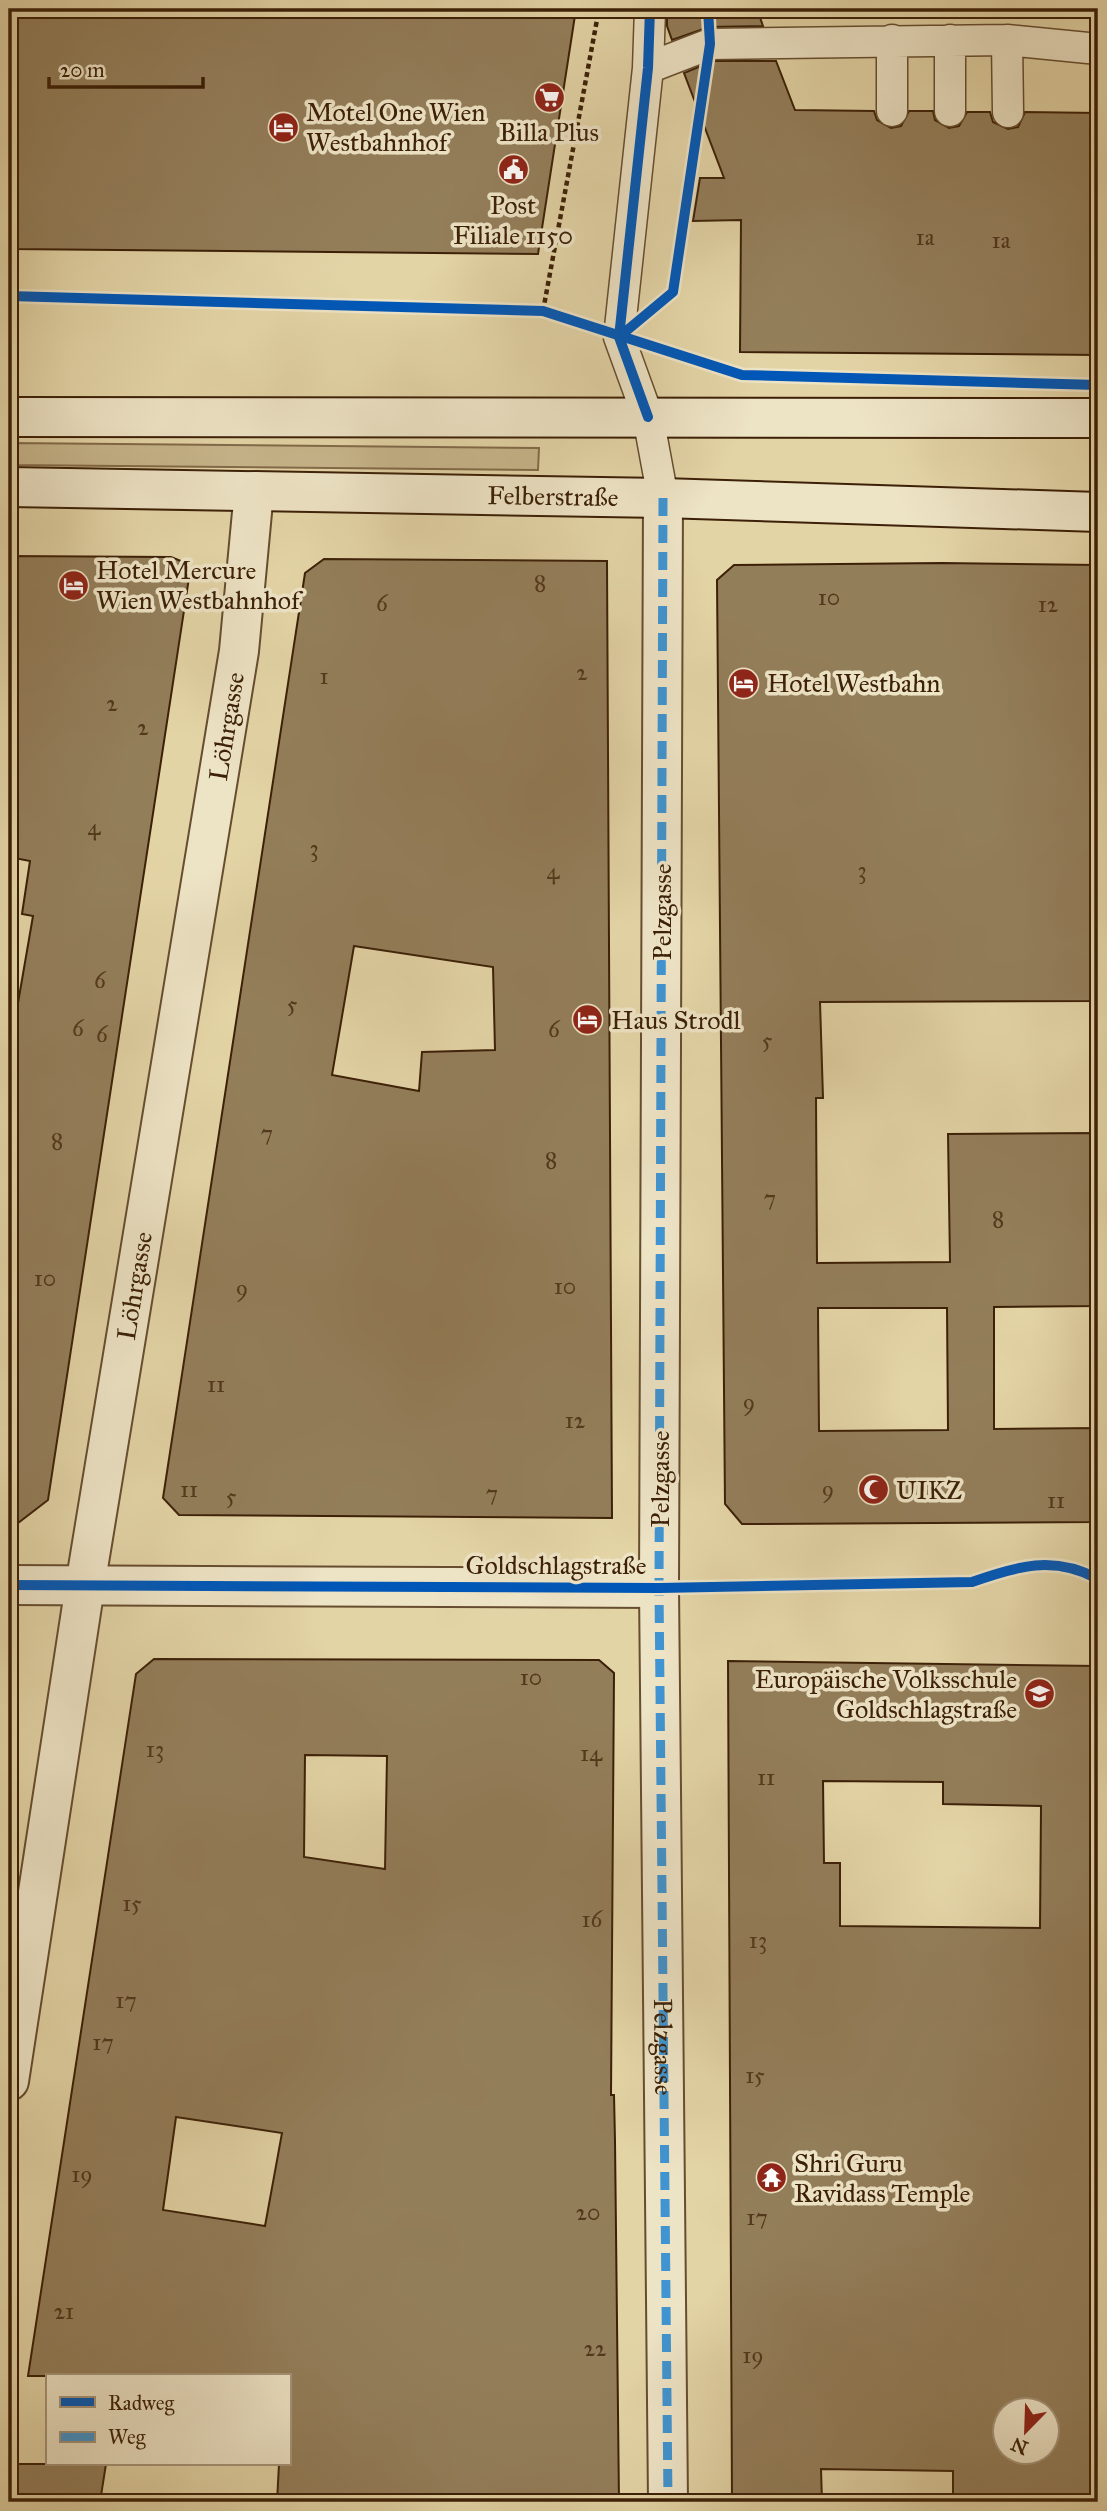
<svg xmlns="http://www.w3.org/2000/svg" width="1107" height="2511" font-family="'IM FELL Great Primer',serif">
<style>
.green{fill:#c7b58b;stroke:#826a49;stroke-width:2}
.building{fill:#937e5a;stroke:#3c2007;stroke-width:2;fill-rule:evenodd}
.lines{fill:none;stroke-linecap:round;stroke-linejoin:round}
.service-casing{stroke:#664d2f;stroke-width:33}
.minor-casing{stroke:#664d2f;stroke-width:42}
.secondary-casing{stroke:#3c2007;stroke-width:42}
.path{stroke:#3c2007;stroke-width:4.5;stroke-dasharray:5 3.5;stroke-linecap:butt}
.service{stroke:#ede3c5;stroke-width:30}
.minor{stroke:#ede3c5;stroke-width:38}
.secondary{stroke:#ede3c5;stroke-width:38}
.quiet{stroke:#3f94d1;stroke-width:9;stroke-dasharray:18 9;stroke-linecap:butt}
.cycleway-casing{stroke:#ede3c5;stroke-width:15}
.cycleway{stroke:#0057b8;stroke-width:10}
.labels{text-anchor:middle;stroke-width:7;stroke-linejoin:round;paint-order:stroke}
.number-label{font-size:23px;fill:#52381c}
.poi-label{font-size:26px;fill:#3c2007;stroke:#ede3c5;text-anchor:start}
.street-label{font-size:26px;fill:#3c2007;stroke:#ede3c5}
</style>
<rect width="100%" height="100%" fill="#e3d4a6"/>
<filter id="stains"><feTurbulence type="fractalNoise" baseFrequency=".00286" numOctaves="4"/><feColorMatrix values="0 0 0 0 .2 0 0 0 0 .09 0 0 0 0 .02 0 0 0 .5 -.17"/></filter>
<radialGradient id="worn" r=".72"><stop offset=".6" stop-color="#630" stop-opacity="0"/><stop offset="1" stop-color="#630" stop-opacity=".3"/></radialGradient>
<path class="green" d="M9,443l530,5 -1,22 -529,-5z"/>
<path class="building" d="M9,9h567l-38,245 -529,-5z
M667,9h90l6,17 -54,1 -37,13 -5,-14z
M713,61h63l19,49 79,1 3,9 14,8 10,-2 8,-15h24l2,9 14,8 10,-2 8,-14h23l3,10 15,7 10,-2 7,-15 73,1v242l-358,-3 1,-132 -48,1 7,-43h24l-40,-105z
M9,556l162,1 10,4 8,17 -141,922 -39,30v-475l24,-139 -11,-2 8,-53 -21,-4z
M324,559l283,2 5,957 -433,-3 -16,-17 142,-925zM354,946l139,21 2,83 -73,2 -3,39 -87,-16z
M942,563l156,2v436l-278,1 3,96h-7l1,165 133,-1 -2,-128 150,-1v173l-104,1v122l104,-1v94l-356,2 -17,-20 -8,-924 17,-15zM818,1308h129l1,122 -129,1z
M154,1659l445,1 15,13 -3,422h3l1,46 4,361h-342l2,-38h10v-88h-261l108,-702zM305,1755l82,1 -2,113 -81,-12zM176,2117l106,16 -17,93 -102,-16z
M728,1661l370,5v836h-145v-31l-132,-2 1,33h-90zM823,1781l120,1v22l98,2 -1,122 -200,-2v-63h-16zM1005,2410h42v42h-42z
M15,2464h91l-6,38h-91z"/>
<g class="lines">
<defs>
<path id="service" d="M650,9l-2,59 -29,269 29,80 15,81
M1007,40l1,72
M648,68l62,-24 297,-4 91,9
M892,111v-71
M950,111v-71"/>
<g id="minor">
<path id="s1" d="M663,498l-4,1090 9,914"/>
<path d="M9,1585l650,3"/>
<path id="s2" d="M9,2081l76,-495 154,-935 15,-160"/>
</g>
<g id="secondary">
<path d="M9,417l1089,1"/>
<path id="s3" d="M9,487l654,11 435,14"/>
</g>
</defs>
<use href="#service" class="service-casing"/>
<use href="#minor" class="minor-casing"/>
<use href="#secondary" class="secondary-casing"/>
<path class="path" d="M543,311l56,-302"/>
<use href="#service" class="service"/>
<use href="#minor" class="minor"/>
<use href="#secondary" class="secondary"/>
<path class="quiet" d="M663,498l-4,1090 9,914"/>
<defs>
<path id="cycleway" d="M9,296l534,15 199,64 356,10
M619,337l54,-45 37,-248 -2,-35
M648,417l-29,-80 29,-269 2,-59
M9,1585l650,3 313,-6c45,-16 82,-27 126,-3"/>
</defs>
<use href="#cycleway" class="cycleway-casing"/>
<use href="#cycleway" class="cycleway"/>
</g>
<defs>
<symbol id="supermarket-disc" viewBox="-11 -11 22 22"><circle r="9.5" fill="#8f2418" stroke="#ede3c5"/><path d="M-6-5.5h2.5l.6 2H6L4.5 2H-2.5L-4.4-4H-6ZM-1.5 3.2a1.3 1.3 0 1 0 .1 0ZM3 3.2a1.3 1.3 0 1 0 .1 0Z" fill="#fff"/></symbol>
<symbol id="hotel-disc" viewBox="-11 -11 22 22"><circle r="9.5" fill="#8f2418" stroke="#ede3c5"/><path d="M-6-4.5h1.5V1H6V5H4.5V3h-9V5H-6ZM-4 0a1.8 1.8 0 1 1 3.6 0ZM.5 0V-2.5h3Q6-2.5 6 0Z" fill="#fff"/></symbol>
<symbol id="civic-disc" viewBox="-11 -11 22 22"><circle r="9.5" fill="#8f2418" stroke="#ede3c5"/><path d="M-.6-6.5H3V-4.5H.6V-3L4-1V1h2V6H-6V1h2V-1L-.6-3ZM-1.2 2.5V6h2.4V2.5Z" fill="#fff"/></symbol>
<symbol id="mosque-disc" viewBox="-11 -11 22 22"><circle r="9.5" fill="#8f2418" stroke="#ede3c5"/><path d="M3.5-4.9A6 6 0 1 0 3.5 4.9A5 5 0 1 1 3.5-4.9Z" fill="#fff"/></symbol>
<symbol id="school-disc" viewBox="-11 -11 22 22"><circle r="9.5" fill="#8f2418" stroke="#ede3c5"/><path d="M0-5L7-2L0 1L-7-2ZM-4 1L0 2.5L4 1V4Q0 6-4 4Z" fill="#fff"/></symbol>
<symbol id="temple-disc" viewBox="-11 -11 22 22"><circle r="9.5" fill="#8f2418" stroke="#ede3c5"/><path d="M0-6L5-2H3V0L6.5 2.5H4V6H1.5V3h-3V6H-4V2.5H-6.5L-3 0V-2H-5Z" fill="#fff"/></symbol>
</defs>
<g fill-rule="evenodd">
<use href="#supermarket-disc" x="532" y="80" width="35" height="35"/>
<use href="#hotel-disc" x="266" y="110" width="35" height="35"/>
<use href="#civic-disc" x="496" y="152" width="35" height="35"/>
<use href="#hotel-disc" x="56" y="568" width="35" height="35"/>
<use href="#hotel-disc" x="726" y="666" width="35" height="35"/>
<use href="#hotel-disc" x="570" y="1002" width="35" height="35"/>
<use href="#mosque-disc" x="856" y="1472" width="35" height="35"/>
<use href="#school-disc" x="1022" y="1676" width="35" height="35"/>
<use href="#temple-disc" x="754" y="2160" width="35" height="35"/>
</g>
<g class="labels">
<g class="number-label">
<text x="925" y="245">1a</text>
<text x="1001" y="248">1a</text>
<text x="540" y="591">8</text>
<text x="829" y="605">10</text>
<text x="382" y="611">6</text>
<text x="1048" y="612">12</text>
<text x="582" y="680">2</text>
<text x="324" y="684">1</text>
<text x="112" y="711">2</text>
<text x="143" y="735">2</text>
<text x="94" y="835">4</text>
<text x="314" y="856">3</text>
<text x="862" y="878">3</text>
<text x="553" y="879">4</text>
<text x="100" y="988">6</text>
<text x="292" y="1012">5</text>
<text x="78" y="1036">6</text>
<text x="554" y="1037">6</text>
<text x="102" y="1042">6</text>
<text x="767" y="1048">5</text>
<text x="267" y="1141">7</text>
<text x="57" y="1149">8</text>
<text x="551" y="1168">8</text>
<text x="770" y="1206">7</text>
<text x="998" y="1227">8</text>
<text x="45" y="1286">10</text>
<text x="565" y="1294">10</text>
<text x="242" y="1296">9</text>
<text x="216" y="1392">11</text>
<text x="749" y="1410">9</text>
<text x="575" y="1428">12</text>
<text x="189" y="1497">11</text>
<text x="828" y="1497">9</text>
<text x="492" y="1501">7</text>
<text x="231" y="1504">5</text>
<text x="1056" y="1508">11</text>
<text x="531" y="1685">10</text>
<text x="155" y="1757">13</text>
<text x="591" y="1761">14</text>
<text x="766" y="1785">11</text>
<text x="132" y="1911">15</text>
<text x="592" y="1927">16</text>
<text x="758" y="1948">13</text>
<text x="126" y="2008">17</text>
<text x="103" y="2050">17</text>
<text x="755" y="2083">15</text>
<text x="82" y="2182">19</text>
<text x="588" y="2220">20</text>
<text x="757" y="2225">17</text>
<text x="64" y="2319">21</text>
<text x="595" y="2356">22</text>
<text x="753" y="2363">19</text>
</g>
<g class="poi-label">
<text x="306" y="121">Motel One Wien<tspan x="306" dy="30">Westbahnhof</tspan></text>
<text x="549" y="141" text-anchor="middle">Billa Plus</text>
<text x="513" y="214" text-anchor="middle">Post<tspan x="513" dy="30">Filiale 1150</tspan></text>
<text x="96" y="579">Hotel Mercure<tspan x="96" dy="30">Wien Westbahnhof</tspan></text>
<text x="767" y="692">Hotel Westbahn</text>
<text x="611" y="1029">Haus Strodl</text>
<text x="896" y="1499">UIKZ</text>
<text x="1017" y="1688" text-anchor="end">Europäische Volksschule<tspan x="1017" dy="30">Goldschlagstraße</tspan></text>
<text x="794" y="2172">Shri Guru<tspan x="794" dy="30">Ravidass Temple</tspan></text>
</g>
<g class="street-label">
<text dy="9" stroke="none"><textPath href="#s3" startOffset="544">Felberstraße</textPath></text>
<text dy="9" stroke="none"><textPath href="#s2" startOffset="1372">Löhrgasse</textPath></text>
<text transform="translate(662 912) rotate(-90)" y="9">Pelzgasse</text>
<text dy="9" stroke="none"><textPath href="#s2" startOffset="805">Löhrgasse</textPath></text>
<text transform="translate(660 1479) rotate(-90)" y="9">Pelzgasse</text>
<text x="556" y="1574">Goldschlagstraße</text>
<text dy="9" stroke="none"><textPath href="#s1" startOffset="1549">Pelzgasse</textPath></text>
</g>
</g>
<rect width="1107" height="2511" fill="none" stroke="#e3d4a6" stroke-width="35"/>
<rect x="10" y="10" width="1086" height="2490" fill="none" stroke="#3c2007" stroke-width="3.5"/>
<rect x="18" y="18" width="1072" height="2476" fill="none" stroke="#3c2007" stroke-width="2"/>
<rect x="46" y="2374" width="245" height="91" fill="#ede3c5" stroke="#a69579" stroke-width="2"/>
<rect x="60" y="2397" width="35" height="10" fill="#0057b8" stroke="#a69579" stroke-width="2"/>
<text x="108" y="2410" font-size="21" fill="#3c2007">Radweg</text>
<rect x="60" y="2432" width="35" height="10" fill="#3f94d1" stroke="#a69579" stroke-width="2"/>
<text x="108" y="2444" font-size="21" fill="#3c2007">Weg</text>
<g transform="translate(1026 2431) rotate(203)"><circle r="33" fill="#ede3c5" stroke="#a69579" stroke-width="2"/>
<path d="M0-5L12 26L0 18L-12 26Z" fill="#8f2418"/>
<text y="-10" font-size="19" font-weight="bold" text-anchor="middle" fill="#3c2007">N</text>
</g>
<path d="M49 77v10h154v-10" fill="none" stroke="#3c2007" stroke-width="3.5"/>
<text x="60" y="77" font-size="21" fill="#3c2007" stroke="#ede3c5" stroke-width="5" paint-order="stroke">20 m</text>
<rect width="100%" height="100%" filter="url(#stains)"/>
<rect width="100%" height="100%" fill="url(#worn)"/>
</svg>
